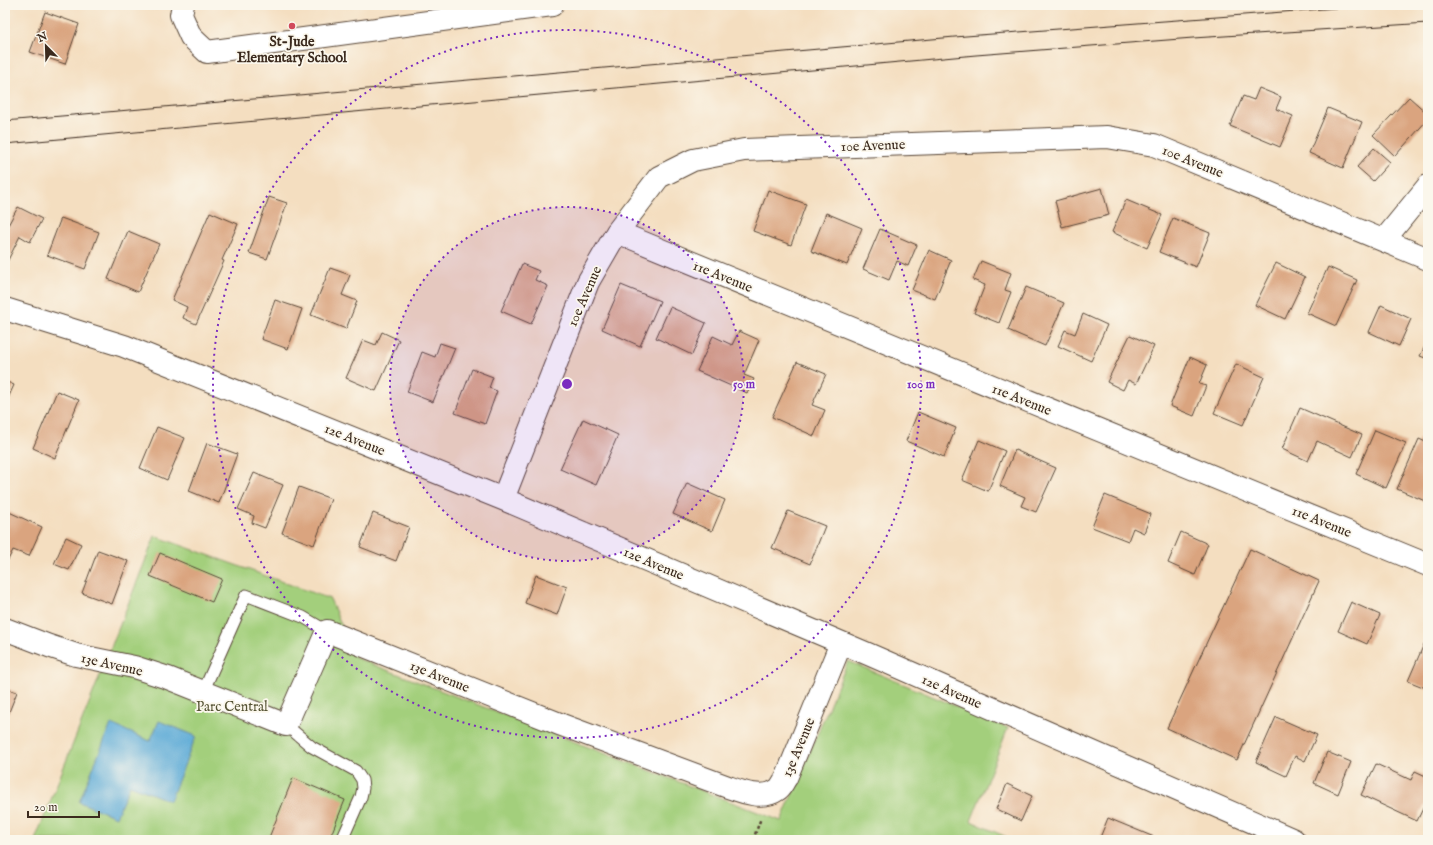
<svg xmlns="http://www.w3.org/2000/svg" width="1433" height="845" font-family="'IM FELL English',serif">
<style>
.green{fill:#a3cf7b;stroke:#6f7c4c}
.water{fill:#5eacd7;stroke:#4c6b7a}
.building{fill:#daa47f}
.lines{fill:none;stroke-linecap:round;stroke-linejoin:round}
.service-casing{stroke:#574536;stroke-width:13}
.minor-casing{stroke:#574536;stroke-width:24}
.path{stroke:#574536;stroke-width:2.5;stroke-dasharray:3 3;stroke-linecap:butt}
.service{stroke:#fff;stroke-width:11}
.minor{stroke:#fff;stroke-width:22}
.tram{stroke:#3b2a1e;stroke-width:1}
.ring{fill:none;stroke:#7b2cbf;stroke-width:2;stroke-dasharray:2 4}
.poi-dot{fill:#d1495b;stroke:#fbf7ec;stroke-width:1.5}
.labels{text-anchor:middle;stroke-width:3.5;stroke-linejoin:round;paint-order:stroke}
.poi-label{font-size:14px;font-weight:bold;fill:#3b2a1e;stroke:#fbf7ec}
.street-label{font-size:14px;fill:#3b2a1e;stroke:#fbf7ec}
.park-label{font-size:14px;fill:#555335;stroke:#fbf7ec}
.centre{fill:#7b2cbf;stroke:#fbf7ec;stroke-width:2}
.ring-label{font-size:12px;text-anchor:middle;font-weight:bold;fill:#7b2cbf;stroke:#fbf7ec;stroke-width:3.5;stroke-linejoin:round;paint-order:stroke}
</style>
<rect width="100%" height="100%" fill="#fbf7ec"/>
<filter id="ink" filterUnits="userSpaceOnUse"><feTurbulence type="fractalNoise" baseFrequency=".025" numOctaves="2"/><feDisplacementMap in="SourceGraphic" scale="8" xChannelSelector="R" yChannelSelector="G"/><feConvolveMatrix kernelMatrix="1 2 1 2 8 2 1 2 1" color-interpolation-filters="sRGB"/></filter>
<filter id="wash" filterUnits="userSpaceOnUse"><feTurbulence type="fractalNoise" baseFrequency=".012" numOctaves="4" result="noise"/><feDisplacementMap in="SourceGraphic" scale="16" xChannelSelector="R" yChannelSelector="G"/><feGaussianBlur stdDeviation="0.9" result="paint"/><feColorMatrix in="noise" values="0 0 0 0 0 0 0 0 0 0 0 0 0 0 0 0 0 1.4 0 .05"/><feComposite in="paint" operator="in"/></filter>
<g filter="url(#wash)">
<rect width="100%" height="100%" fill="#f4dec0"/>
<path class="green" d="M155,536l175,63 26,59 425,163 67,-160 160,67 -37,93 42,19h-978z"/>
<path class="water" d="M159,721l37,15 -26,65 -40,-16 -14,32 -37,-15 32,-78 39,17z"/>
<g id="blocks">
<path class="building" d="M45,12l34,12 -14,40 -35,-12z
M1259,88l22,9 -5,12 17,7 -13,31 -50,-21 13,-30 11,4z
M1409,97l19,17v5l-33,37 -22,-21z
M1328,108l34,14 -19,46 -34,-15z
M1374,148l16,14 -17,19 -16,-14z
M1102,188l7,27 -47,12 -7,-26z
M768,190l38,14 -15,41 -38,-14z
M269,197l18,6 -20,56 -18,-6z
M1126,200l36,15 -15,33 -35,-16z
M18,207l24,12 -12,23 -10,-6 -13,26 -2,-1v-35l2,1z
M210,212l28,12 -16,36 2,1 -28,63 -13,-6 4,-11 -15,-7z
M826,213l36,15 -15,37 -36,-14z
M61,218l38,14 -14,37 -38,-14z
M1173,218l37,15 -14,34 -37,-15z
M880,229l37,16 -9,21 -11,-5 -8,19 -26,-11z
M128,231l31,13 -21,48 -30,-13z
M929,250l22,10 -16,39 -23,-9z
M981,261l30,12 -6,17 6,2 -12,31 -25,-10 11,-28 -12,-5z
M1276,263l29,14 -20,42 -30,-14z
M522,264l17,7 -4,9 13,6 -17,38 -30,-13z
M1328,267l29,13 -21,46 -29,-13z
M330,268l20,7 -8,20 15,6 -11,28 -35,-14z
M621,285l39,16 -20,45 -38,-17z
M1026,287l38,16 -19,43 -37,-16z
M275,300l27,9 -14,40 -27,-10z
M1381,305l30,14 -12,27 -30,-14z
M670,307l36,16 -14,32 -36,-17z
M1083,314l24,11 -16,36 -33,-15 7,-16 10,4z
M739,331l20,9 -15,35 10,4 -7,14 -50,-22 16,-35 19,9z
M382,332l17,8 -23,51 -30,-13 17,-38 13,5z
M1130,335l24,11 -18,38 -8,-4 -5,10 -16,-8z
M1428,340v19l-8,-3z
M440,343l15,5 -22,54 -26,-10 15,-40 13,5z
M1190,357l17,8 -8,19 7,2 -12,30 -24,-10z
M797,362l29,12 -14,31 13,5 -11,26 -42,-19z
M1236,364l28,13 -21,48 -29,-12z
M472,369l21,8 -4,11 8,3 -12,33 -30,-11z
M5,381l9,4 -9,20z
M57,391l22,9 -24,58 -22,-10z
M1300,408l62,27 -10,22 -35,-16 -9,20 -26,-12z
M918,412l38,16 -12,29 -38,-16z
M583,419l35,16 -22,50 -36,-16z
M157,427l28,11 -18,42 -27,-12z
M1375,430l31,13 -20,45 -30,-14z
M1419,439l9,4v50l-3,8 -28,-12z
M979,440l26,11 -17,40 -26,-11z
M207,443l30,11 -18,49 -30,-12z
M1015,450l41,18 -20,44 -15,-6 4,-9 -25,-11z
M254,473l29,12 -18,43 -13,-5 2,-7 -16,-7z
M687,483l38,17 -13,31 -39,-17z
M299,487l32,12 -17,46 -32,-12z
M1105,495l46,19 -7,19 -11,-5 -5,13 -36,-14z
M788,511l37,15 -15,38 -38,-16z
M9,512l33,15 -13,29 -16,-6 -5,10 -3,-1v-38z
M373,513l36,14 -13,34 -36,-14z
M1181,532l27,12 -13,31 -27,-12z
M66,537l15,7 -12,26 -15,-6z
M1250,549l69,32 -82,179 -70,-32z
M98,550l30,11 -16,43 -30,-11z
M160,553l62,26 -10,23 -62,-26z
M536,575l31,12 -10,28 -32,-12z
M1351,602l29,13 -13,29 -29,-13z
M1428,635v54l-20,-8z
M5,688l12,4 -12,30z
M1276,717l41,18 -12,26 -10,-5 -9,20 -30,-14z
M1327,752l24,10 -13,32 -24,-11z
M1376,764l35,16 4,-9 13,6v21l-11,23 -56,-26z
M293,778l52,22 -16,40h-61z
M1007,784l25,12 -11,25 -25,-12z
M1108,818l46,19 -1,3h-54z"/>
</g>
</g>
<g filter="url(#ink)">
<use href="#blocks" fill-opacity="0" stroke="#574536" stroke-width="1"/>
<g class="lines">
<defs>
<path id="service" d="M203,692l43,-97 57,22 24,14
M286,725l26,22 44,24 6,9 1,8 -2,9 -19,43"/>
<path id="minor" d="M183,5l-2,10 10,22 16,15 345,-47
M617,232l811,333
M1384,240l44,-54
M5,309l119,37 379,153 365,155 426,186
M503,499l85,-217 29,-50 42,-55 34,-17 51,-10 363,-13 47,8 274,114
M5,629l44,17 27,9 58,12 34,11 118,47 41,-94 235,94 166,62c14,5 35,13 49,3 4,-2 6,-8 9,-12l55,-135"/>
</defs>
<use href="#service" class="service-casing"/>
<use href="#minor" class="minor-casing"/>
<path class="path" d="M753,840l8,-22"/>
<use href="#service" class="service"/>
<use href="#minor" class="minor"/>
<path class="tram" d="M5,121l961,-85 370,-28 68,-3
M5,144l971,-89 217,-17 235,-15"/>
</g>
</g>
<circle cx="567" cy="384" r="177" fill="#7b2cbf" fill-opacity=".12"/>
<g class="ring">
<circle cx="567" cy="384" r="177"/>
<circle cx="567" cy="384" r="354"/>
</g>
<circle class="poi-dot" cx="292" cy="26" r="4"/>
<g class="labels">
<g class="poi-label">
<text x="292" y="46">St-Jude<tspan x="292" dy="16">Elementary School</tspan></text>
</g>
<g class="street-label">
<text transform="translate(873 145) rotate(-2)" y="5">10e Avenue</text>
<text transform="translate(1193 161) rotate(22)" y="5">10e Avenue</text>
<text transform="translate(723 276) rotate(22)" y="5">11e Avenue</text>
<text transform="translate(584 296) rotate(-66)" y="5">10e Avenue</text>
<text transform="translate(1022 399) rotate(22)" y="5">11e Avenue</text>
<text transform="translate(355 439) rotate(22)" y="5">12e Avenue</text>
<text transform="translate(1322 521) rotate(22)" y="5">11e Avenue</text>
<text transform="translate(654 563) rotate(23)" y="5">12e Avenue</text>
<text transform="translate(112 664) rotate(13)" y="5">13e Avenue</text>
<text transform="translate(440 676) rotate(22)" y="5">13e Avenue</text>
<text transform="translate(952 691) rotate(24)" y="5">12e Avenue</text>
<text transform="translate(798 747) rotate(-67)" y="5">13e Avenue</text>
</g>
<g class="park-label">
<text x="232" y="711">Parc Central</text>
</g>
</g>
<circle cx="567" cy="384" r="6" class="centre"/>
<g class="ring-label">
<text x="744" y="388">50 m</text>
<text x="921" y="388">100 m</text>
</g>
<rect width="1433" height="845" fill="none" stroke="#fbf7ec" stroke-width="20"/>
<g transform="translate(46 46) rotate(337)" stroke="#fbf7ec" stroke-width="3" paint-order="stroke">
<path d="M0-3L7 15L0 10L-7 15Z" fill="#3b2a1e"/>
<text y="-6" font-size="11" font-weight="bold" text-anchor="middle" fill="#3b2a1e">N</text>
</g>
<path d="M28 811v6h71v-6" fill="none" stroke="#3b2a1e" stroke-width="2"/>
<text x="34" y="811" font-size="12" fill="#3b2a1e" stroke="#fbf7ec" stroke-width="3" paint-order="stroke">20 m</text>
</svg>
